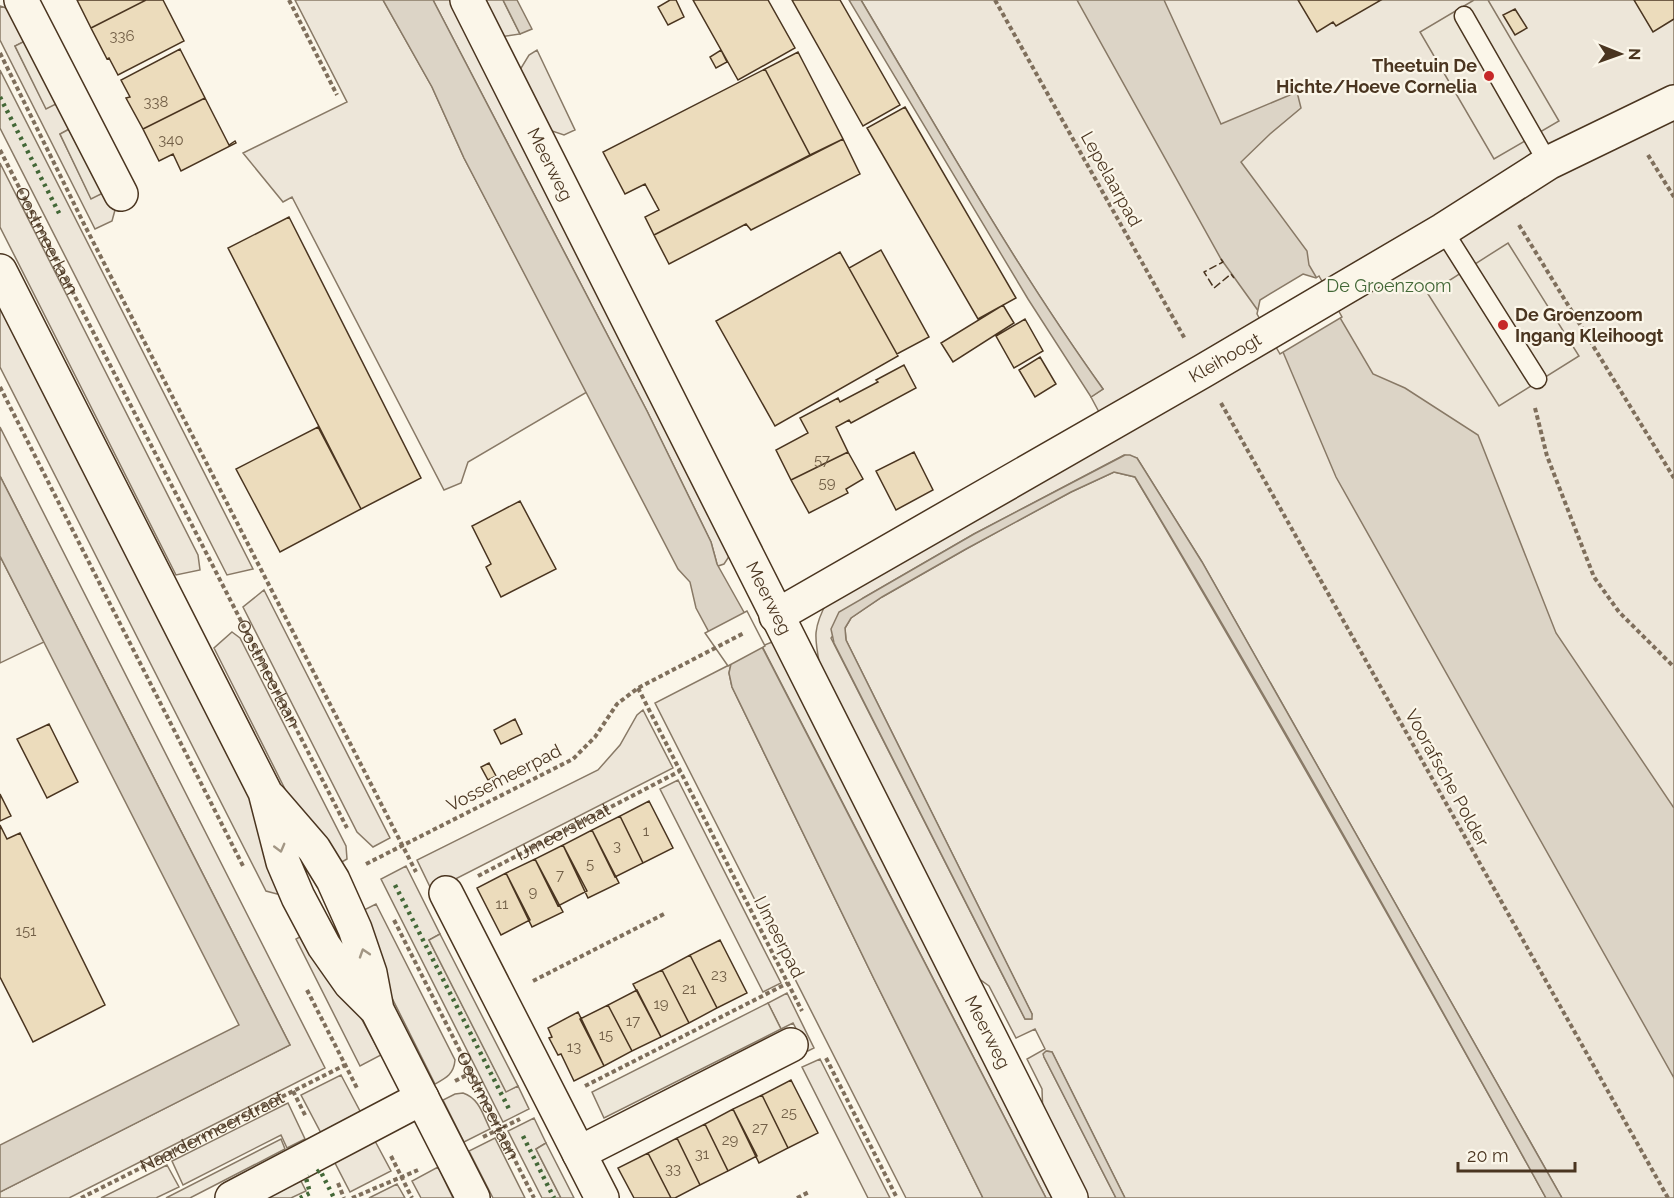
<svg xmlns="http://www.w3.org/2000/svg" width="1674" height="1198" font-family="Raleway,sans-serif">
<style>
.green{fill:#ede6d9;stroke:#887966;stroke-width:1.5}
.parking{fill:#ede7d9;stroke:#887966;stroke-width:1.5}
.water{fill:#dcd4c6;stroke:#887966;stroke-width:1.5}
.pier{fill:#fbf6e9;stroke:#887966;stroke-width:1.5}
.building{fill:#ecdcbc;stroke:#4a3520;stroke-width:1.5}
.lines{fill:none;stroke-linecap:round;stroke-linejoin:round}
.service-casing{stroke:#4a3520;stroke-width:21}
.minor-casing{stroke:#4a3520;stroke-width:36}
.tertiary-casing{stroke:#4a3520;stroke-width:36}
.path{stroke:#7f6f5c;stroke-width:4;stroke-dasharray:4.5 3;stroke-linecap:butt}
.service{stroke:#fbf6e9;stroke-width:18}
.minor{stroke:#fbf6e9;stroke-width:33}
.tertiary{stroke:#fbf6e9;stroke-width:33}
.hedge{stroke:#436837;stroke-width:4.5;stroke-dasharray:3 4.5;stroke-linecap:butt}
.fence{stroke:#4a3520;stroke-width:1.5;stroke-dasharray:8 3;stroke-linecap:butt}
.oneway{stroke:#a29684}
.poi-dot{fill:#c62828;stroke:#fbf6e9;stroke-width:2}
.labels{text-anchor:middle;stroke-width:4.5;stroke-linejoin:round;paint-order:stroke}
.number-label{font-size:15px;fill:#725f47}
.poi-label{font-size:18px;font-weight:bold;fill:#4a3520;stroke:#fbf6e9;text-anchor:end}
.street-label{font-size:18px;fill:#4a3520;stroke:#fbf6e9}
.park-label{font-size:18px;fill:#436837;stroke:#fbf6e9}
</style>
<rect width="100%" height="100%" fill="#fbf6e9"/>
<path class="green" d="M295,0h88l49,87 32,71 123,234 -119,70 -7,21 -17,7 -152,-293 -9,5 -40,-49 104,-51z
M433,0h18l279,555 -6,9 -6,2 -1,-2 -6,-22 -64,-131z
M481,0h22l17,34 -21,3z
M861,0h813v1198h-112l-360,-636 -65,-104 -13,-3 -150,79 -111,64 -32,40 194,381h6l1,-5 -186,-374 -1,-12 6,-10 31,-21 84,-48 105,-57 43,-20 21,5c141,238 277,479 411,721h-421l-73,-146 -5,-1 -3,6 72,141h-32l-41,-81 -1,-28 -15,-30 18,-10 -10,-20 -19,9 -27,-52 -18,-13 -150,-301c-6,-33 -10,-41 7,-72l272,-186 -9,-17 12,-8c-89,-124 -164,-258 -242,-389z
M0,6l9,3 20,30 -14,7 31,62 14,-6 13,25 -13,7 31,64 14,-6 10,18 -3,11 -17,8 -95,-189z
M537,50l38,80 -11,5 -18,-6 -28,-56 11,-18z
M0,70l253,499 -26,6 -227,-447z
M0,163l198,392 2,15 -24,5 -176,-348z
M0,307l246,483 11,25 28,76 -8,3 -11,-3 -266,-524z
M0,427l325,641 -256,130h-69v-6l290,-147 -290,-569z
M0,556l44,86 -44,21z
M264,590l126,248 -17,9 -16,-15 -114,-225z
M232,632l8,6 106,208 1,13 -12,7 -47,-71 -74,-147z
M772,642l6,3 277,553h-9l-284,-552z
M731,664l-2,9 3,14 142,292 109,219h-77l-251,-495z
M643,710l30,58 -241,123 -15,-31 181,-90 22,-25 17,-30z
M678,780l103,203 -18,9 -103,-203z
M406,866l34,68 -11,6 77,151 12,-5 11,23 -26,13 -122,-243z
M376,904l79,156c-1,14 -9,18 -20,24l-45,-90 -32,-81z
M307,933l53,83 21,39 -21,11 -64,-127z
M787,993l27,55 -6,3 -15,-28 -12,6 -13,-26z
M820,1059l70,139h-22l-66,-131z
M341,1075l20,38 -40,20 -20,-38z
M463,1093c16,5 20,22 27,36l-26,13 -21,-42 12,-6z
M288,1103l17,36 -18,9 -6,-13 -98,50 -11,-24z
M534,1118l12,25 -10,6 25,49h-19l-34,-67z
M495,1138l30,60h-32l-24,-47z
M375,1141l16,30 -41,21 -16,-31z
M167,1165l12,22 -23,11h-55z
M438,1167l15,31h-32l-9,-17z
M397,1184l8,14h-36z"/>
<path class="parking" d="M1474,0h14l71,121 -65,38 -74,-127z
M29,39l31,63 -14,7 -31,-63z
M73,127l32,65 -14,7 -31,-65z
M1508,243l71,113 -80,50 -71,-112z
M440,934l78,152 -12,6 -77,-152z
M768,1003l13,26 -177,89 -12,-26z
M281,1139l4,10 -31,16 -64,33h-24z
M546,1143l28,55h-13l-25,-49z
M301,1181l5,10 -15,7h-27z"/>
<path class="water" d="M383,0h50l214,411 64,131 6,22 28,50 301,584h-63l-109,-219 -142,-292 -3,-14 2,-9 -21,-30 -14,-26 -6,-26 -12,-13 -214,-411 -32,-71z
M503,0h14l15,29 -12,5z
M849,0h12c78,131 153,265 242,389l-12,8 -63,-98z
M1077,0h87l57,124 76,-32 4,16 -31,26 -29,28 66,89 2,14 64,109 32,14 73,47 78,198 118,175v270l-338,-601 -53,-125 -24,-40 -38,-53z
M1125,455h5l7,3 65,104 360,636h-16c-134,-242 -268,-484 -411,-721l-21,-5 -43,20 -105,57 -84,48 -31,21 -6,10 1,12 186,374v5h-7l-191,-376 -3,-14 8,-17 135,-78z
M0,476l290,569 -290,147v-47l239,-120 -239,-469z
M1046,1051l6,1 73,146h-9l-72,-141 -1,-3z"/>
<path class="pier" d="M1303,274l13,4 3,-2 23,41 -62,37 -23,-40 3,-14z
M747,611l18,35 -37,20 -23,-33z"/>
<path class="building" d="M77,0h69l-55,28z
M146,0h17l21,41 -66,34 -9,-17 -2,1 -16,-31z
M670,0h6l8,17 -16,8 -10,-18z
M693,0h75l27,48 -57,32z
M792,0h48l60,105 -37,21z
M1298,0h83l-45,26 -3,-4 -16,10z
M1634,0h40v19l-21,13z
M1515,9l12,19 -12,7 -12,-20z
M180,49l25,49 -62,31 -17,-31 4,-1 -9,-17z
M721,50l6,12 -11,6 -6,-11z
M798,52l45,87 -33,16 -45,-86z
M765,69l45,86 -156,80 -9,-18 14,-7 -14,-26 -20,10 -22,-42z
M205,98l24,47 6,-4 1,2 -55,28 -8,-17 -14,7 -16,-32z
M905,107l111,191 -38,21 -111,-191z
M843,139l17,35 -109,56 -5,-6 -77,40 -15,-29z
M289,217l132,261 -60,31 -133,-261z
M881,250l48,87 -32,17 -48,-86z
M840,252l58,104 -123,70 -59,-105z
M1003,305l11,18 -61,39 -12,-19z
M1025,319l18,32 -29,17 -18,-32z
M1040,357l16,27 -21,13 -16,-27z
M904,365l12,23 -65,35 -2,-3 -13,7 12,25 -57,28 -15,-30 32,-17 -8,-15 38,-20 2,4 38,-20 -2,-2z
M318,427l43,82 -81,43 -44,-83z
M848,452l15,27 -17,10 2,4 -39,20 -18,-33z
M914,452l19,38 -37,20 -20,-39z
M520,501l36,68 -55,28 -15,-30 5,-3 -19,-38z
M515,719l7,15 -21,10 -7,-14z
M49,724l29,58 -31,16 -30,-59z
M489,763l7,13 -8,4 -7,-13z
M0,794l11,22 -11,5z
M649,801l24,47 -30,15 -23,-47z
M620,816l23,47 -28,14 -23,-47z
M0,825l7,14 13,-6 85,172 -72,37 -33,-65z
M592,830l27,53 -31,15 -25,-53z
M563,845l24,46 -29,15 -23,-47z
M535,859l28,53 -31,15 -26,-54z
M506,873l24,47 -29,15 -24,-47z
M720,940l27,53 -30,15 -27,-53z
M690,955l27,53 -28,15 -27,-53z
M662,970l27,53 -28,14 -28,-53z
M637,990l24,47 -29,14 -24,-46z
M608,1005l24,46 -28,15 -24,-47z
M578,1012l26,54 -30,15 -13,-27 -3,1 -9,-17 3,-1 -4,-9z
M791,1080l27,53 -30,15 -26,-53z
M762,1095l26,53 -29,15 -26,-54z
M733,1109l24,47 -29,15 -23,-47z
M705,1124l23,47 -28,14 -23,-47z
M677,1138l23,47 -25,13h-4l-23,-45z
M648,1153l23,45h-37l-16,-30z"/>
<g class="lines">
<defs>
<path id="service" d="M1464,16l84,147
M1443,230l94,149"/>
<g id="minor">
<path d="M21,0l100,194"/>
<path id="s5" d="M467,0l604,1198"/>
<path id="s6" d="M776,616l427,-245 240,-141 105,-67 126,-61"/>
<path d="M446,893l156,305"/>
<path d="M579,1153l212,-108"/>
<path d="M232,1198l190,-100"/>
</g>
<path id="tertiary" d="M0,271l265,521 18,70 15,35 26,49 26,37 27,27
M270,798l44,51 19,31 22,49 15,44 7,37 96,188"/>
</defs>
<use href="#service" class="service-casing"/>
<use href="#minor" class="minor-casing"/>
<use href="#tertiary" class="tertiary-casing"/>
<g class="path">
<path d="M289,0l48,95"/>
<path d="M995,0l190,339"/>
<path d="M0,53l84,171 332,648"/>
<path id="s1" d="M0,150l347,678"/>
<path d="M1648,155l26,42"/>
<path d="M1519,225l155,253"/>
<path d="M0,387l243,479"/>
<path d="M1221,403l447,795"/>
<path d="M1535,408l12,48 47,121 25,35 55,55"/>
<path d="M638,688l164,323"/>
<path d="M366,864l207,-105 22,-22 22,-33 21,-16 106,-55"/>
<path id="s2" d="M478,876l202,-105"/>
<path id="s3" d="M394,920l140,278"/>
<path d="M533,981l133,-68"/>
<path d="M307,990l51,100"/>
<path d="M826,1058l71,140"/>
<path d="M455,1081l16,-8"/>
<path d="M585,1086l203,-103"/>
<path d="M293,1091l13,26"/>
<path d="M483,1137l37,-18"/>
<path d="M391,1156l21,42"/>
<path d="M338,1183l6,15"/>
<path id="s4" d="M81,1198l264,-133"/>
<path d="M352,1198l66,-28"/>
<path d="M797,1198l12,-6"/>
</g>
<use href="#service" class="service"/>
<use href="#minor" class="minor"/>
<use href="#tertiary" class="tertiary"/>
<path class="hedge" d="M0,97l61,120
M395,885l114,224
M523,1136l31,62
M317,1172l3,-2 14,28
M300,1198l10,-5 -4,-15 3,-2"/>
<path class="fence" d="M1221,259l2,3 -19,10 10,16 17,-14 3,4"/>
</g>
<defs><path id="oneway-chevron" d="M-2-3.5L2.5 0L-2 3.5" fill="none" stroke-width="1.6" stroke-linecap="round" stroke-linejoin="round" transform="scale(1.5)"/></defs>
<g class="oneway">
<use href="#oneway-chevron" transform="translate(280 848) rotate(75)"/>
<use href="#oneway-chevron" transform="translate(364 953) rotate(-108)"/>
</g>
<g class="poi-dot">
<circle cx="1489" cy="76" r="6"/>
<circle cx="1503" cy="325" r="6"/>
</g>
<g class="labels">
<g class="number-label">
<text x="122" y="41">336</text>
<text x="156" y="107">338</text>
<text x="171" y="145">340</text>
<text x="822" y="465">57</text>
<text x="827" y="488">59</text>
<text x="646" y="836">1</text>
<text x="617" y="851">3</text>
<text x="590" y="869">5</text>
<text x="560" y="880">7</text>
<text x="533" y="897">9</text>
<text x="502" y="909">11</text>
<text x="26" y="936">151</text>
<text x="719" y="980">23</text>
<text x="689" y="994">21</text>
<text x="661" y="1009">19</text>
<text x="633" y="1026">17</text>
<text x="606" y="1040">15</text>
<text x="574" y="1052">13</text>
<text x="789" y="1118">25</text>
<text x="760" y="1133">27</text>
<text x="730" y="1145">29</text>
<text x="702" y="1159">31</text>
<text x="673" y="1174">33</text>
</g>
<g class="poi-label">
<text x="1477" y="72">Theetuin De<tspan x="1477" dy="21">Hichte/Hoeve Cornelia</tspan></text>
<text x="1515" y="321" text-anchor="start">De Groenzoom<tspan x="1515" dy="21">Ingang Kleihoogt</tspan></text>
</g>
<g class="street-label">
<text dy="6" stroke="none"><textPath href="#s5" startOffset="184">Meerweg</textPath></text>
<text transform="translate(1111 179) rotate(61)" y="6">Lepelaarpad</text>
<text dy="6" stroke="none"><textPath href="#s1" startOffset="102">Oostmeerlaan</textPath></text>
<text dy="6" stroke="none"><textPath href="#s6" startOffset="518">Kleihoogt</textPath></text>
<text dy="6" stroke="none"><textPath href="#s5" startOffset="670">Meerweg</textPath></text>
<text dy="6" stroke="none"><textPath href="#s1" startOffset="588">Oostmeerlaan</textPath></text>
<text transform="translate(504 778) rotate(-27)" y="6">Vossemeerpad</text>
<text transform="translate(1447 778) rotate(61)" y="6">Voorafsche Polder</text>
<text dy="6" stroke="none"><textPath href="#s2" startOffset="96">IJmeerstraat</textPath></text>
<text transform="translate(779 937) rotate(63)" y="6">IJmeerpad</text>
<text dy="6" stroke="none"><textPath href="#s5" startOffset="1156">Meerweg</textPath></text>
<text dy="6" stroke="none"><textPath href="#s3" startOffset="208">Oostmeerlaan</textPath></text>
<text dy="6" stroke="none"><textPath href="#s4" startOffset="147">Naardermeerstraat</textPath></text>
</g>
<g class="park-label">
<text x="1389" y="292">De Groenzoom</text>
</g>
</g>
<g transform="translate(1620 54) rotate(91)" stroke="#fbf6e9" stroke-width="4.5" paint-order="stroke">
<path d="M0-4.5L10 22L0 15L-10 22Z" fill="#4a3520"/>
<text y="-9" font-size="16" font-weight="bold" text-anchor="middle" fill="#4a3520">N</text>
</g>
<path d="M1458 1162v9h117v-9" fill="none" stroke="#4a3520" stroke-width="3"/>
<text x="1467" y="1162" font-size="18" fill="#4a3520" stroke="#fbf6e9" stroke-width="4.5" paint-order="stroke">20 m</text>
</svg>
